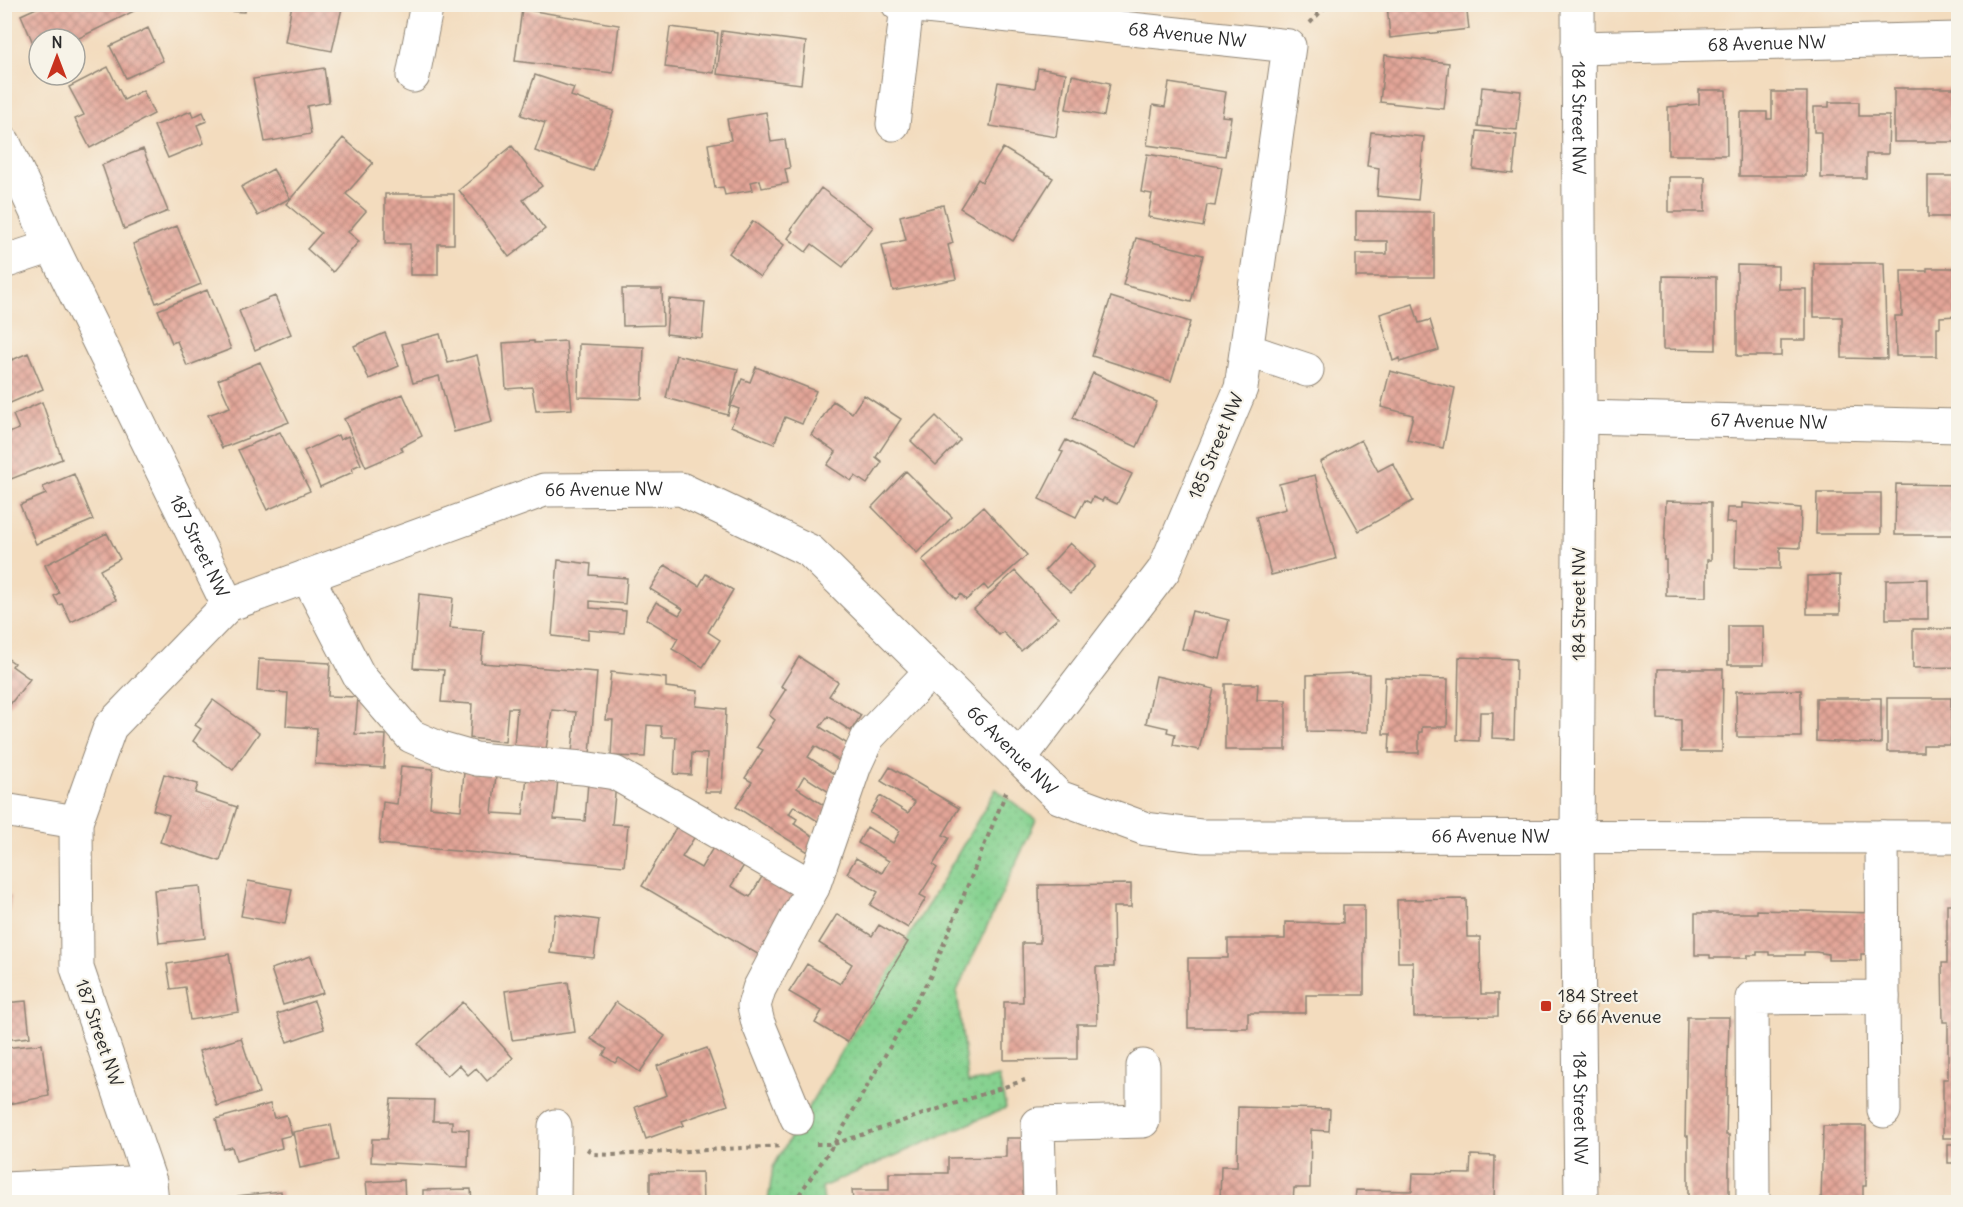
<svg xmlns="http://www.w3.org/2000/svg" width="1963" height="1207" font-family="Delius,sans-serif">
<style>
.park{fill:url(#park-dots);stroke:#587e5e;stroke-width:1.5}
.building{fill:url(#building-cross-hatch)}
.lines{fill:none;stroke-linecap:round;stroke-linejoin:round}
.minor-casing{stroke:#8f8474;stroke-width:35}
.path{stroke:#8f8474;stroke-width:4;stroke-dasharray:4.5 4.5;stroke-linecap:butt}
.minor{stroke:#fff;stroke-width:33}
.poi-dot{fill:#c8321e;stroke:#f7f3e8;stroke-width:2}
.labels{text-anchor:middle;stroke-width:4.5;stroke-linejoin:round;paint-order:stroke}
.street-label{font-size:18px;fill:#2b2b2b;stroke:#f7f3e8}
.poi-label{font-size:18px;fill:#2b2b2b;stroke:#f7f3e8;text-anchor:start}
</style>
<defs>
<pattern id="park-dots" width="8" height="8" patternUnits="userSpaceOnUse" patternTransform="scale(1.5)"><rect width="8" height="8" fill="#86d290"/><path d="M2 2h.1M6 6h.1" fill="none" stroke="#74b47c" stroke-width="1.8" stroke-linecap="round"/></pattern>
<pattern id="building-cross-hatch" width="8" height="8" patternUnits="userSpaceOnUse" patternTransform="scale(1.5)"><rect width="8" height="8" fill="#e3a598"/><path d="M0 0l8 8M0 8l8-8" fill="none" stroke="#b8877c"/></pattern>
</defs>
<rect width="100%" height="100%" fill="#f7f3e8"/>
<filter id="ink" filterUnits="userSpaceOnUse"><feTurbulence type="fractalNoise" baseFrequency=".0167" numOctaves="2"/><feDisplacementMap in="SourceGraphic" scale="12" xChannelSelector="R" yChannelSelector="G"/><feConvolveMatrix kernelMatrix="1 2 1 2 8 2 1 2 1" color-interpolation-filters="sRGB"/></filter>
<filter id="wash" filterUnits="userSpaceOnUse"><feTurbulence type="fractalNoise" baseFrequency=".008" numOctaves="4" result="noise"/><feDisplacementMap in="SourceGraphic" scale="24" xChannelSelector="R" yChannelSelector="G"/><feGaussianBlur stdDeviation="1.35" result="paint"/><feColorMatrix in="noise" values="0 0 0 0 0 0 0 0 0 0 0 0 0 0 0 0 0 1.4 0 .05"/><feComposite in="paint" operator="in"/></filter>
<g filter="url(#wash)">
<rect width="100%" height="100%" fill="#f3dcbe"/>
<path class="park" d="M996,789l40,31 -79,171 11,92 31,-6 7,31 -184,79 2,15h-56l5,-35z"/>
<g id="blocks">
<path class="building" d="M45,4h86l3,7 -59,29 -36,-1v18l-18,-42z
M292,4h51l-11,47 -47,-9z
M1387,4h79l3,25 -79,9z
M205,5h41l-1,7 -40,-2z
M522,9l97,16 -6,48 -98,-12z
M670,27l48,6 -4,40 -49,-6z
M148,28l15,33 -37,17 -16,-32z
M722,31l84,11 -5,42 -84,-10z
M1385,55l64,8 -5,46 -64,-7z
M108,67l16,33 19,-10 11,24 -64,34 -15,-29 9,-4 -15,-28z
M324,68l5,34 -22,4 4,28 -46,8 -12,-63z
M1038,68l28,5 -10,64 -66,-11 8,-44 37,6z
M535,75l39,13 -3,8 43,15 -21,60 -58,-20 10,-28 -24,-8z
M1072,75l38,8 -6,33 -38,-7z
M1169,83l57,9 -4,24 9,1 -6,39 -78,-11 6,-40 12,2z
M1482,87l39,4 -4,39 -39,-4z
M1894,88h64v54h-64z
M1699,90h27l1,65h-59v-48l31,-3z
M1772,92h35l-1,84h-67l1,-64h27v7h5z
M1829,102h30v14h30l-1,38h-22v24h-45v-46h-7v-25h15z
M191,111l2,6 10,-5 4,9 -10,4 7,18 -36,15 -14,-32z
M766,112l5,30 14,-2 5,28 -5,1 3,14 -26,5 -2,-8 -9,2 2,8 -28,5 -2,-8 -8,1 -7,-44 23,-4 -4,-21z
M1477,131l40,4 -4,39 -40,-5z
M1371,132l53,5 -6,63 -41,-4 2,-28 -12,-2z
M343,138l30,25 -27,31 20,17 -18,21 11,9 -26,31 -26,-23 14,-16 -35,-29z
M512,146l30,40 -19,14 22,29 -36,28 -50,-67z
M1003,148l50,30 -40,63 -53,-33 18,-29 4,3z
M143,149l25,62 -44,18 -22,-64z
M1147,154l75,13 -7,39 -8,-1 -4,22 -55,-10 4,-23 -11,-2z
M273,169l17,29 -32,18 -17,-29z
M1928,176h30v41h-30z
M1669,177h36v35h-36z
M821,188l52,39 -30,40 -31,-23 -6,8 -18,-14 5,-7 -2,-2z
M385,194h69v50h-16v31h-28v-31h-25z
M943,205l10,38 -5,2 8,34 -63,12 -11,-46 24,-5 -6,-24z
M1356,211l78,1v65h-78v-23h31v-13h-31z
M753,221l31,24 -24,32 -31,-24z
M177,226l24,58 -45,19 -23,-59z
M1136,238l67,17 -12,47 -68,-17z
M1814,263h70l3,96 -45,-1v-41h-28z
M1737,265l41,1v23h28v51h-25v16h-44z
M1927,268h31v48l-18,1v10h-3v29h-41l-1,-40h7l-1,-45h26z
M1663,276l53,1v73l-53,-1z
M622,289h40l1,36 -40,1z
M207,290l24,59 -44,17 -10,-25 -5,2 -14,-33z
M275,296l16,38 -36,16 -16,-39z
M1111,297l79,25 -19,59 -79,-25z
M669,299l36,3 -3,36 -36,-4z
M1413,304l6,19 11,-3 9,30 -39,12v-4l-7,3 -13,-47z
M385,333l14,33 -30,13 -15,-33z
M440,334l8,29 29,-8 15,67 -38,10 -15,-56 -26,7 -11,-39z
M534,341v2l32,-2 6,68 -36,2 -4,-24 -26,2 -3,-46z
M4,343l8,17 16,-7 15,36 -35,15 -4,-1z
M579,344l65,3 -2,52 -64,-2z
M676,355l62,14 -10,46 -62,-17z
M260,362l29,60 -67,26 -14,-33 22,-8 -12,-27z
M756,367l60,24 -14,33 -17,-7 -11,27 -43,-18 8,-17 -8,-3 11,-27 8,3z
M1390,371l65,17 -12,60 -36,-8 6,-25 -32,-8z
M1093,373l64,29 -20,45 -64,-29z
M403,394l19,42 -21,11 2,4 -37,16 -22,-48z
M864,395l37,24 -25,38 6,5 -15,22 -12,-8 -4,5 -24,-16 9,-13 -25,-17 22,-34 19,12z
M42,402l20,57 -56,22 -2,-46 15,-6 -6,-14z
M936,416l24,24 -24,25 -25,-24z
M280,432l30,59 -43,19 -29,-60z
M338,435l2,5 8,-4 13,28 -9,4 1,4 -33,15 -16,-36z
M1066,440l66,34 -15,30 -13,-6 -2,3 -9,-4 -3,6 -5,-3 -9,17 -37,-18 24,-47 -3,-1z
M1361,440l17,31 15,-8 20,38 -54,30 -39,-69z
M906,471l46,46 -35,36 -45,-46z
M74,474l19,46 -57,24 -16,-39 26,-11 -3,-7z
M1315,475l21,84 -65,16 -15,-58 30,-8 -7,-25z
M1896,484l62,1v50h-63z
M1817,493h64v41h-65z
M1666,501l45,1v58h-4v37l-41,-1v-36h-2z
M1742,503l59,5 -1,40 -20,-1v22l-45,-1 1,-45h-10l1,-15h15z
M983,507l44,48 -39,35 -4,-5 -18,15 -5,-6 -5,5 -34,-39z
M107,533l13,26 -20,11 16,30 -45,22 -9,-18 -3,1 -5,-9 5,-3 -14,-28z
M1070,543l25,23 -24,27 -26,-23z
M558,560l33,4 -1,11 37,3 -2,26 -35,-3v7l36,3 -2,22 -36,-3v10l-36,-4z
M665,565l34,21 7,-12 27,16 -25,42 12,8 -17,27 -31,-18 6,-11 -32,-19 10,-17 23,13 4,-6 -33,-20z
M1015,571l43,47 -37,33 -18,-19 -4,3 -25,-26z
M1840,575v39h-33v-38z
M1928,579v40h-42v-39z
M419,594l34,4 -3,30 34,3 -3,32 116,9 -7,82 -18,-1 4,-41 -24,-2 -6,39 -32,-3 3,-38h-9l-3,34 -35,-4 2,-34 -31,-2 3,-32 -31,-2z
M1192,611l37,9 -9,39 -38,-10z
M1728,626h35l1,39h-36z
M1913,629h45v38l-45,1z
M4,656l10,7 -2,3 18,13 -26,33z
M799,657l39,25 -9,14 32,19 -10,16 -23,-15 -8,11 31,19 -10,16 -26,-16 -7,11 31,20 -10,15 -25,-16 -7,12 31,20 -9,14 -25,-16 -5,8 8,5 -3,5 22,14 -8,14 -72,-45 16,-25 -7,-4 18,-28 -6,-3 18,-27 -6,-5 17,-26 -5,-3z
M1459,657l57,2 -2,80 -22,-1 1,-26h-13l-1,29 -22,-1z
M259,659l71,4 -2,33 30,1 -3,37 31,1 -2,33 -69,-4 2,-36 -31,-2 2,-33 -31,-2z
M1658,669h65l-1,83h-41v-32l-23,-1z
M611,672l55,6v9l32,4 -2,15 30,3 -4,83h-17l2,-38 -15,-1 -1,22 -17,-1 2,-37h-14l-1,-11 -14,-1 -2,32 -34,-1 2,-36h-7z
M1354,673l15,1 -1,58 -61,-1v-56z
M1156,676l58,13 -15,61 -26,-5 2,-11 -8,-2 1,-4 -22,-5z
M1385,677l63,2 -1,48h-25v5h-3v21h-30l1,-19h-7z
M1225,684h33l-1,16h29v50h-61z
M1801,690v47h-64l-1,-46z
M1816,698h65v46l-65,-3z
M1887,698h64v47h-28v7h-36z
M213,700l46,33 -26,37 -40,-29 8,-12 -6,-4z
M401,766l32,3 -3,38 31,3 3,-39 32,4 -4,38 31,2 4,-39 31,3 -4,40 31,2 3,-39 28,2 -4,40 16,1 -4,41 -245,-22 4,-42 14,2z
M890,767l69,41 -16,27 6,3 -16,27 4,3 -17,27 6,3 -18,30 -38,-23 8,-13 -31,-19 9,-15 26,15 7,-12 -31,-18 9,-16 26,16 7,-12 -30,-18 10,-17 28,17 7,-11 -34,-21z
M164,774l34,10 -3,9 42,14 -17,54 -60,-19 9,-27 -16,-5z
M681,819l18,11 -17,27 19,11 16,-27 31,18 -17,27 19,11 16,-27 31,19 -31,70 -124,-73z
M248,881l44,8 -7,35 -44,-8z
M1131,884v23h-18l1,60h-18l1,57h-20v35l-73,1v-58h19l-1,-59h18l-1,-58z
M200,886l5,52 -46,5 -5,-53z
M4,895l7,1 -5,34h-2z
M1466,899l1,38h13l1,57h17v22l-84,1 -1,-55h-15l-1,-62z
M1947,904h11v234h-15v-59h5v-57h-5l-1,-59h5z
M1343,905h21v90h-58v18h-58v15h-60v-70h40v-19h57v-17l58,1z
M1757,910l118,3v41h-14v6h-33v-6l-12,-2h-12v3h-35v-3h-12v3h-10v3h-37v-3h-15v-42h62z
M555,914l44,6 -5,38 -44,-5z
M837,914l35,22 7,-11 29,17 -61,100 -32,-19 7,-12 -33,-19 18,-28 33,20 12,-20 -33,-21z
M229,954l10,58 -49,8 -5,-33 -14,2 -4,-25z
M311,956l12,37 -40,12 -12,-36z
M568,982l7,50 -63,8 -7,-49z
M26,1001l4,36 -26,3v-37z
M314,1001l10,28 -37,13 -10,-28z
M463,1002l50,56 -26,23 -11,-13 -8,7 -9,-10 -12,11 -29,-32z
M616,1002l49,34 -25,36 -21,-14 -4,5 -12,-8 4,-6 -16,-10z
M1687,1017h42l-3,118h3v67h-41v-66h-3z
M241,1038l18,55 -42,13 -18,-55z
M42,1044l7,52 -45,9v-57z
M707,1048l21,57 -46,16 2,4 -38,14 -11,-32 32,-12 -10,-29z
M391,1099l43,1 -1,21h19v8l17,1 -1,37 -97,-5 1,-23h15z
M270,1104l4,14 12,-3 6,20 -12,3 2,10 -46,13 -4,-14 -8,2 -8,-30z
M1238,1107l92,2 -1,22 -18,-1 -1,58h-16l-1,14h-73l1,-36h16z
M331,1125l7,35 -38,8 -7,-36z
M1823,1126h43v60h-3v16h-42z
M1006,1138h19l1,64h-173l-1,-12h37v-17h59v-15l58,-1z
M1948,1144h10v19h-10z
M1471,1155l24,1 -1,46h-139l1,-12 56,1 1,-18 57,1z
M702,1172l1,30h-56v-4h3v-25z
M404,1180l1,22h-37l-2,-20z
M471,1189l1,13h-49v-12z
M281,1191l1,11h-44v-6z"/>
</g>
</g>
<g filter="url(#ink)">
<use href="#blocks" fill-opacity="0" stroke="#8f8474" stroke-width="1.5"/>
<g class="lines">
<defs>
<g id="minor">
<path id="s1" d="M898,4l391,42 -48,342 -77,182 -144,188"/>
<path id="s2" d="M1578,4l2,413 -3,421 4,364"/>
<path id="s3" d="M1577,48l381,-9"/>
<path d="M413,76l14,-72"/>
<path d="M893,124l14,-118"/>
<path id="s4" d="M4,143l48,103 176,359"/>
<path d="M4,262l48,-16"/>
<path d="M1247,350l60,20"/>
<path id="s5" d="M1580,417l378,9"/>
<path d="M307,576l52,100 52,60 30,13 35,10 107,9 32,5 198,114 42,-122 13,-28 63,-66"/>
<path d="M4,810l72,12"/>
<path d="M1883,997l1,114"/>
<path d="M797,1118l-39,-95 -4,-17 5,-17 54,-102"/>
<path d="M4,1189l146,-7"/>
<path id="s6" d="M152,1202l-2,-20 -73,-214 -1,-146 34,-95 118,-122 316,-115 137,-1 129,62 249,246 87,32 56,7 756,1"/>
<path d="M554,1202l1,-76"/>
<path d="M1040,1202l-2,-78 105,-3v-55"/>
<path d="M1753,1202l-1,-204 131,-1 -1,-160"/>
</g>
</defs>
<use href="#minor" class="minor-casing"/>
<path class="path" d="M1310,23l18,-19
M816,1144h18l191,-64
M587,1149l7,5 18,1 170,-9
M794,1202l40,-58 96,-167 77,-187"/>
<use href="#minor" class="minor"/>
</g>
</g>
<rect class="poi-dot" x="1540" y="1000" width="12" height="12" rx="3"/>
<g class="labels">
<g class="street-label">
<text dy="6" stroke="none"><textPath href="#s1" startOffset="291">68 Avenue NW</textPath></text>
<text dy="6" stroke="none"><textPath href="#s3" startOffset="190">68 Avenue NW</textPath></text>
<text dy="6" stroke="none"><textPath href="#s2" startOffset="114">184 Street NW</textPath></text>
<text dy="6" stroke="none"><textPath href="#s5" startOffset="189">67 Avenue NW</textPath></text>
<text transform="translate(1216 446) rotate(-67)" y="6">185 Street NW</text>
<text dy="6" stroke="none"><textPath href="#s6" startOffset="1059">66 Avenue NW</textPath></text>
<text dy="6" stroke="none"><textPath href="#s4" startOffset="448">187 Street NW</textPath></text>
<text transform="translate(1579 604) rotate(-90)" y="6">184 Street NW</text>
<text dy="6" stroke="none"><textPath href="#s6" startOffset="1563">66 Avenue NW</textPath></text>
<text dy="6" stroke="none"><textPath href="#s6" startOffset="2067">66 Avenue NW</textPath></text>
<text transform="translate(99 1033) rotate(71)" y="6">187 Street NW</text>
<text dy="6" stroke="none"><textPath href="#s2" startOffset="1104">184 Street NW</textPath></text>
</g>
<g class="poi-label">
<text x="1558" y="1002">184 Street<tspan x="1558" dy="21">&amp; 66 Avenue</tspan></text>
</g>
</g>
<rect width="1963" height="1207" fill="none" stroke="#f7f3e8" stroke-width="24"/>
<g transform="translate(57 57)"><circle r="28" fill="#f7f3e8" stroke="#a5a39c" stroke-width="1.5"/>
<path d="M0-4.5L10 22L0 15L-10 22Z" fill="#c8321e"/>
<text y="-9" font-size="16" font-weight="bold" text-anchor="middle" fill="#2b2b2b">N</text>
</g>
</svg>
